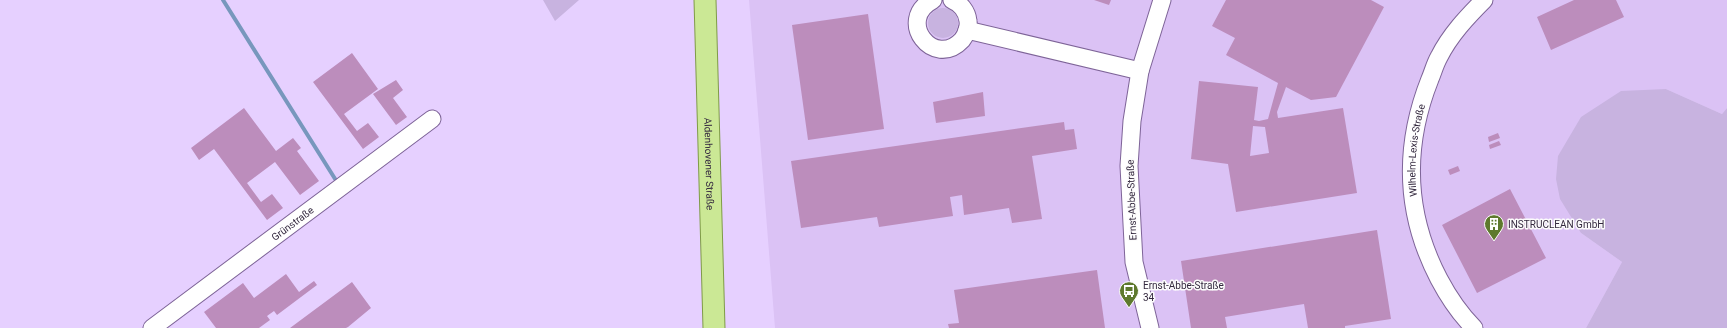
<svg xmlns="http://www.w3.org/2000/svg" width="1727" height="328" font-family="Roboto,sans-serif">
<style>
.built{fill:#dbc2f5}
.green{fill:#c8b3e0}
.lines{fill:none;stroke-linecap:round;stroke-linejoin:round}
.stream{stroke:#7897bd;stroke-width:4}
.building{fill:#bc8dbc;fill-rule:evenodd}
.minor-casing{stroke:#7e6498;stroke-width:19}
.major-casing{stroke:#7f9b48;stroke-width:23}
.minor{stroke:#fff;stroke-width:17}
.major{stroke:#cbe895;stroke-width:21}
.labels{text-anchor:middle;stroke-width:3;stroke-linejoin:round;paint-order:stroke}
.street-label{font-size:10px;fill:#33283e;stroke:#fcfcfc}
.poi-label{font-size:10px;fill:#33283e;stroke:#fcfcfc;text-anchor:start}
</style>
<rect width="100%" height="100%" fill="#e6d0ff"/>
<path class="built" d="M749,0h978v108l-5,6 -56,-25 -85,144 41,29 -36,66h-811z"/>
<path class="green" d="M543,0h36l-24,21z
M928 23a15 15 0 1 1 30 0a15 15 0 1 1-30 0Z
M1666,89l56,25 5,-6v220h-141l36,-66 -41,-29 -21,-34 -4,-20 2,-23 23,-39 40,-26z"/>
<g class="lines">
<path class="stream" d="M223,0l114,182"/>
</g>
<path class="building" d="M1094,0h17l-2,5z
M1226,0h145l13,7 -48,90 -25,3 -25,-13 -9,25 1,6 65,-10 14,85 -121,19 -8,-48 -37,-5 8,-78 59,6 -4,33 5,1 9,-2 10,-36 -52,-28 9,-17 -23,-12zM1253,126l12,1 4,26 -19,3z
M1574,0h42l8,17 -73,33 -14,-33z
M868,14l16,115 -76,11 -16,-115z
M352,53l26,36 -34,25 13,17 11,-8 11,14 -16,12 -50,-67z
M396,80l7,10 -10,8 14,19 -11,8 -23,-31z
M983,92l2,24 -49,7 -3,-21z
M244,108l32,43 17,-13 8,10 -4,3 22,30 -19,14 -25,-33 -28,21 14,19 11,-8 11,14 -16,12 -53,-71 -15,11 -8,-12z
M1064,122l1,8 9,-1 3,20 -45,7 10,63 -30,4 -3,-15 -45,7 -2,-20 -12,2 3,19 -74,11 -2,-10 -76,11 -10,-67z
M1498,133l2,5 -11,4 -1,-5z
M1499,141l2,4 -11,4 -1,-4z
M1458,166l2,5 -10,4 -2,-5z
M1510,189l36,69 -69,35 -35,-68z
M1377,230l14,89 -46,7v2h-37l-4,-24 -79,13 2,11h-36l-10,-67z
M1097,270l8,58h-156l-1,-4 11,-1 -5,-33z
M286,274l13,18 15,-11 3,4 -40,30 -3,-4 -7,5 3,4 -11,8h-43l-12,-16 39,-29 11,15z
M352,282l19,26 -23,19 -2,1h-56z"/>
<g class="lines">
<defs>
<g id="minor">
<path d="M933,0c-38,20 1,70 29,40 4,-5 7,-13 6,-19 -1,-10 -8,-18 -16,-21"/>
<path d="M967,30l173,41"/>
<path id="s1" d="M152,328l280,-209"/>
<path d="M1150,328l-16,-66 -5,-96 3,-45 8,-50 22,-71"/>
<path id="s2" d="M1474,328c-14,-14 -26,-32 -35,-49 -34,-65 -36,-132 -9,-200 3,-7 5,-15 9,-22 11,-22 28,-40 45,-57"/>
</g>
<g id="major">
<path id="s3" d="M705,0l9,328"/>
</g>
</defs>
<use href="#minor" class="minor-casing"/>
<use href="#major" class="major-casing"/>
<use href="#minor" class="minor"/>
<use href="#major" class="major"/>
</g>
<defs>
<symbol id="building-pin" viewBox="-11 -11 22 30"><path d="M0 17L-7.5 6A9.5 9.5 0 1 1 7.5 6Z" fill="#5e792d" stroke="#fcfcfc"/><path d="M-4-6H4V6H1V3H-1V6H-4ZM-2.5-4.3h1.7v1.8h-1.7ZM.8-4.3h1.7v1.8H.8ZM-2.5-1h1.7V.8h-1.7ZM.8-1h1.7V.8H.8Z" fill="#fff"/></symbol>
<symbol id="bus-pin" viewBox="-11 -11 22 30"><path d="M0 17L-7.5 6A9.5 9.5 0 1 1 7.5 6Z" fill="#5e792d" stroke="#fcfcfc"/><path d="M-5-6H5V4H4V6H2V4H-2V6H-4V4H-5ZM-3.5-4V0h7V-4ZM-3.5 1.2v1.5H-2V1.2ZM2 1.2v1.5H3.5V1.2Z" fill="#fff"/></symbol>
</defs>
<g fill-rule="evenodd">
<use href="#building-pin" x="1483" y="213" width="22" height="30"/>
<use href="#bus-pin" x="1118" y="280" width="22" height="30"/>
</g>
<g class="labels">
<g class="street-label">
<text dy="4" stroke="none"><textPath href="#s2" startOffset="194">Wilhelm-Lexis-Straße</textPath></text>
<text dy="4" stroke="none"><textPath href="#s3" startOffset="164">Aldenhovener Straße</textPath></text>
<text transform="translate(1131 200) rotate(-92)" y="4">Ernst-Abbe-Straße</text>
<text dy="4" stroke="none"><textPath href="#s1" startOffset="175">Grünstraße</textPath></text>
</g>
<g class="poi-label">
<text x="1508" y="228">INSTRUCLEAN GmbH</text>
<text x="1143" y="289">Ernst-Abbe-Straße<tspan x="1143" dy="12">34</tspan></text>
</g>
</g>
</svg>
